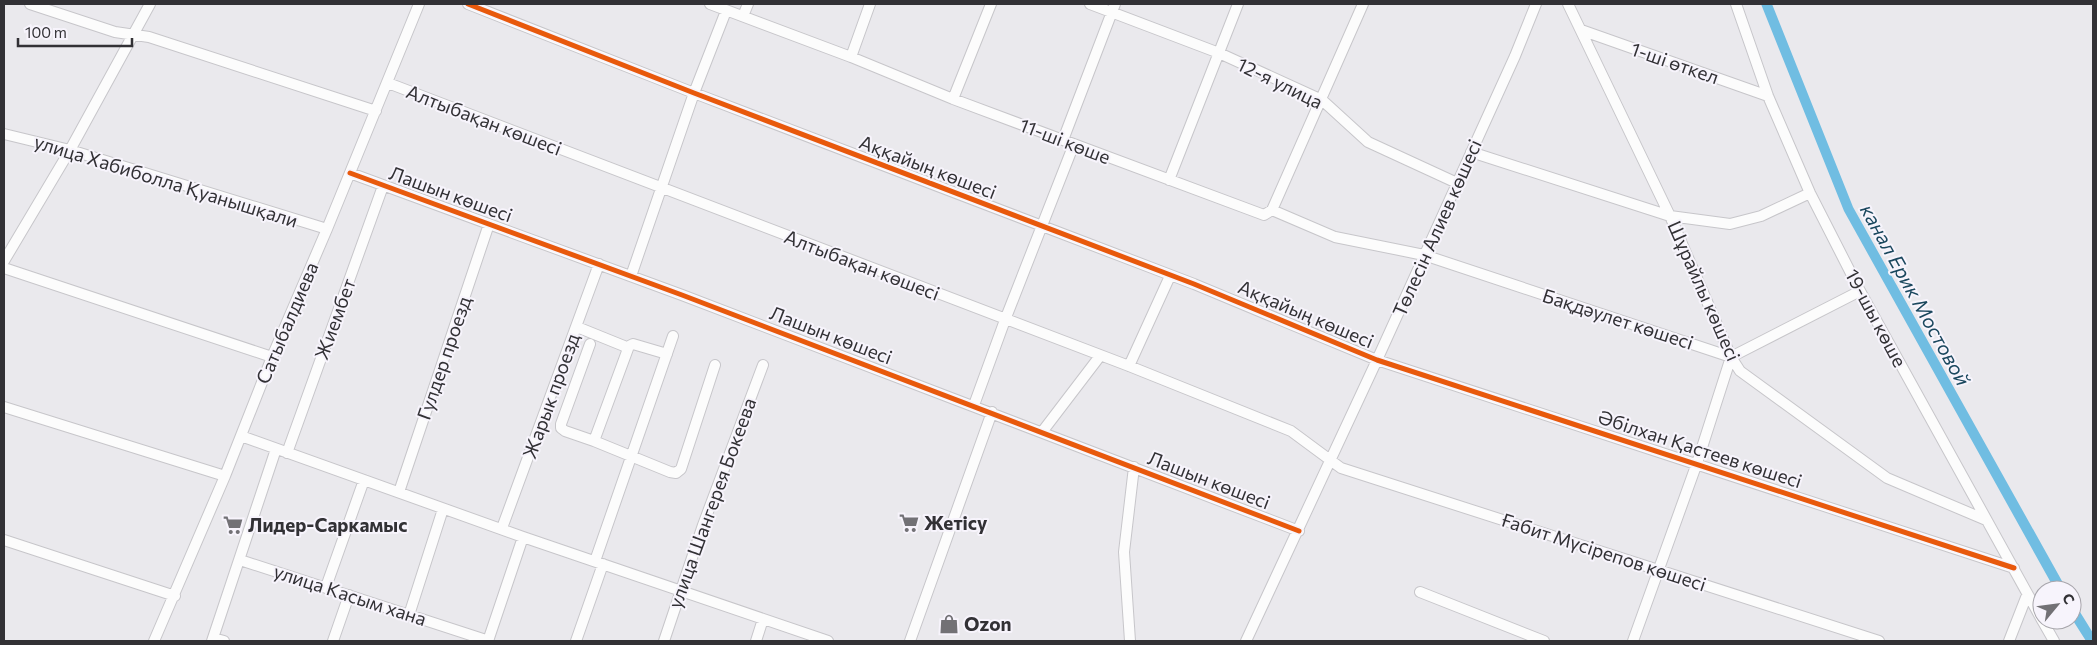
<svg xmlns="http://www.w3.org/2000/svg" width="2097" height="645" font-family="Commissioner,sans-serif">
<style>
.water{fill:#70bde2}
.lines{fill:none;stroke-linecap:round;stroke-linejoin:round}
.minor-casing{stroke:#c7c6ca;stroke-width:12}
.minor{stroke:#fcfcfc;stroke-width:10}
.cycleway-casing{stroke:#f7f4fc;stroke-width:8}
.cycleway{stroke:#e8590c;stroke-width:5}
.labels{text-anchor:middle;stroke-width:4;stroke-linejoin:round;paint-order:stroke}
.street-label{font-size:19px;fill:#323135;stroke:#f7f4fc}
.poi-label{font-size:19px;font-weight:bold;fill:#323135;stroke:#f7f4fc;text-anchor:start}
.water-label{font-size:20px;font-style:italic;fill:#1a475d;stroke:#f7f4fc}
</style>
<rect width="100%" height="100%" fill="#eae9ed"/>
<path class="water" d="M1761,4h11l81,203 214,383h-12l-211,-379z
M2072,599l21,34v8h-7l-14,-22z"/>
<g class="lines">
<defs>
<path id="minor" d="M30,4l85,28 34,5 227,74
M468,4l226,89 500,191 183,76 637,208
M710,4l141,53 102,42 311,116 8,-5 63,27 89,18 307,102 129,-66
M1090,4l129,49 103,47 46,42 89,41
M1568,4l102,212 61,141 9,14 147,107 99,42
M1736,4l32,92 42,97 50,98 182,329
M743,16l5,-12
M1581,30l187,66
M851,57l19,-53
M388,83l741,283 162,65 50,37 538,173
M953,99l38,-95
M4,134l66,16 257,79
M1063,140l52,-136
M1471,152l199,64 60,8 31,-8 49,-23
M350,173l332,122 617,236
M1169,180l69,-176
M1272,210l91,-206
M4,261l66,-111 80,-146
M4,268l268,89
M631,276l63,-183 32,-82
M577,327l47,19 3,3
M590,344l-29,80v4l4,3 29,10
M667,354l-34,-10 -4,2 -35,95 76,31 6,1 5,-4 34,-104
M1129,366l41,-90
M974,405l31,-85 69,-176
M4,407l221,69
M1042,432l58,-76
M241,436l282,101 305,104
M287,453l96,-267
M399,492l90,-268
M502,528l97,-264
M4,540l171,56
M240,560l249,81
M595,561l78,-225
M326,587l38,-107
M1420,592l124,49
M409,615l34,-106
M2042,620l12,21
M213,638l11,3
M154,641l71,-165 47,-119 55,-128 92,-225
M212,641l64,-192
M333,641l16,-46
M488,641l35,-104
M576,641l27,-77
M664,641l39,-116 60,-160
M756,641l7,-22
M910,641l82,-229
M1130,641l-6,-89 10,-85
M1246,641l131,-281 138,-304 21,-52
M1633,641l64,-178 34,-106
M2009,641l18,-46"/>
</defs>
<use href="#minor" class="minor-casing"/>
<use href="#minor" class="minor"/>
<defs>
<path id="cycleway" d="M468,4l226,89 500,191 183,76 637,208
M350,173l332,122 617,236"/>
</defs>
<use href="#cycleway" class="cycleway-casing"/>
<use href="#cycleway" class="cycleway"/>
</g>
<defs>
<symbol id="supermarket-bare" viewBox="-9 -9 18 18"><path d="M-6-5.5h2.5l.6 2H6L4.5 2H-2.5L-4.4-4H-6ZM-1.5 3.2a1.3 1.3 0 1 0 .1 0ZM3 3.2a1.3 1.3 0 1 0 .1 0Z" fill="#727175" stroke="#f7f4fc" stroke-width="2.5" paint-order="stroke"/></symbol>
<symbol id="shop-bare" viewBox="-9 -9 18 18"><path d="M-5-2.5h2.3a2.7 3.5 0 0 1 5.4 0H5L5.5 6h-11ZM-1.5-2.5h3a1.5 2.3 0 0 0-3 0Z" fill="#727175" stroke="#f7f4fc" stroke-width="2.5" paint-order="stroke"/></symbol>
</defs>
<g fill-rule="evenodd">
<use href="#supermarket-bare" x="895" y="509" width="28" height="28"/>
<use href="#supermarket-bare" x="219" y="511" width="28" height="28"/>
<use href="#shop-bare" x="935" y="610" width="28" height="28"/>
</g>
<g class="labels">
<g class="street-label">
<text transform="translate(1675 63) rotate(19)" y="7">1-шi өткел</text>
<text transform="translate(1280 83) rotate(26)" y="7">12-я улица</text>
<text transform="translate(484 120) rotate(21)" y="7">Алтыбақан көшесі</text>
<text transform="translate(1065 141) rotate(21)" y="7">11-ші көше</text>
<text transform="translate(928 167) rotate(21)" y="7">Аққайың көшесі</text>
<text transform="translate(166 181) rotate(17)" y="7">улица Хабиболла Қуанышқали</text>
<text transform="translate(451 194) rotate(20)" y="7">Лашын көшесі</text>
<text transform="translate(1437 228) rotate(-66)" y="7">Төлесін Алиев көшесі</text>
<text transform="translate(862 265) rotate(21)" y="7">Алтыбақан көшесі</text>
<text transform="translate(1704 291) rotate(66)" y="7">Шұрайлы көшесі</text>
<text transform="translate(1306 314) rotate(23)" y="7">Аққайың көшесі</text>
<text transform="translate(1876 318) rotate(62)" y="7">19-шы көше</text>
<text transform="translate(335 319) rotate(-70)" y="7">Жиембет</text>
<text transform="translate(1618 319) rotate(18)" y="7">Бақдәулет көшесi</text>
<text transform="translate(287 323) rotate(-67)" y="7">Сатыбалдиева</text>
<text transform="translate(831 335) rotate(21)" y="7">Лашын көшесі</text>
<text transform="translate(444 358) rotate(-71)" y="7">Гулдер проезд</text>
<text transform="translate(551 396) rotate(-70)" y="7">Жарык проезд</text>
<text transform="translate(1700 449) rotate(18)" y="7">Әбілхан Қастеев көшесi</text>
<text transform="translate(1209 480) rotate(21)" y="7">Лашын көшесі</text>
<text transform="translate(712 503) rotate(-70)" y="7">улица Шангерея Бокеева</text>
<text transform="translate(1604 552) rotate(18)" y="7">Ғабит Мүсірепов көшесi</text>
<text transform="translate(350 595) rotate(18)" y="7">улица Касым хана</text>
</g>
<g class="poi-label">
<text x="924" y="530">Жетісу</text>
<text x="248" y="532">Лидер-Саркамыс</text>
<text x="964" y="631">Ozon</text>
</g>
<g class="water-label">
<text transform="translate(1915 295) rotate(61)" y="7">канал Ерик Мостовой</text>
</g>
</g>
<rect width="2097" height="645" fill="none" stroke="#323135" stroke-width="10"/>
<g transform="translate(2057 605) rotate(61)"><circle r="24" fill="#f7f4fc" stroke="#a8a6ac"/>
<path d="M0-4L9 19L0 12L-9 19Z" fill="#727175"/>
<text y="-8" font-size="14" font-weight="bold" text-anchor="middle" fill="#323135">С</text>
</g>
<path d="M18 38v8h114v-8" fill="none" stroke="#323135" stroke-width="2.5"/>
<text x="25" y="38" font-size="15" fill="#323135" stroke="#f7f4fc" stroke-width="4" paint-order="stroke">100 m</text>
</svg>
